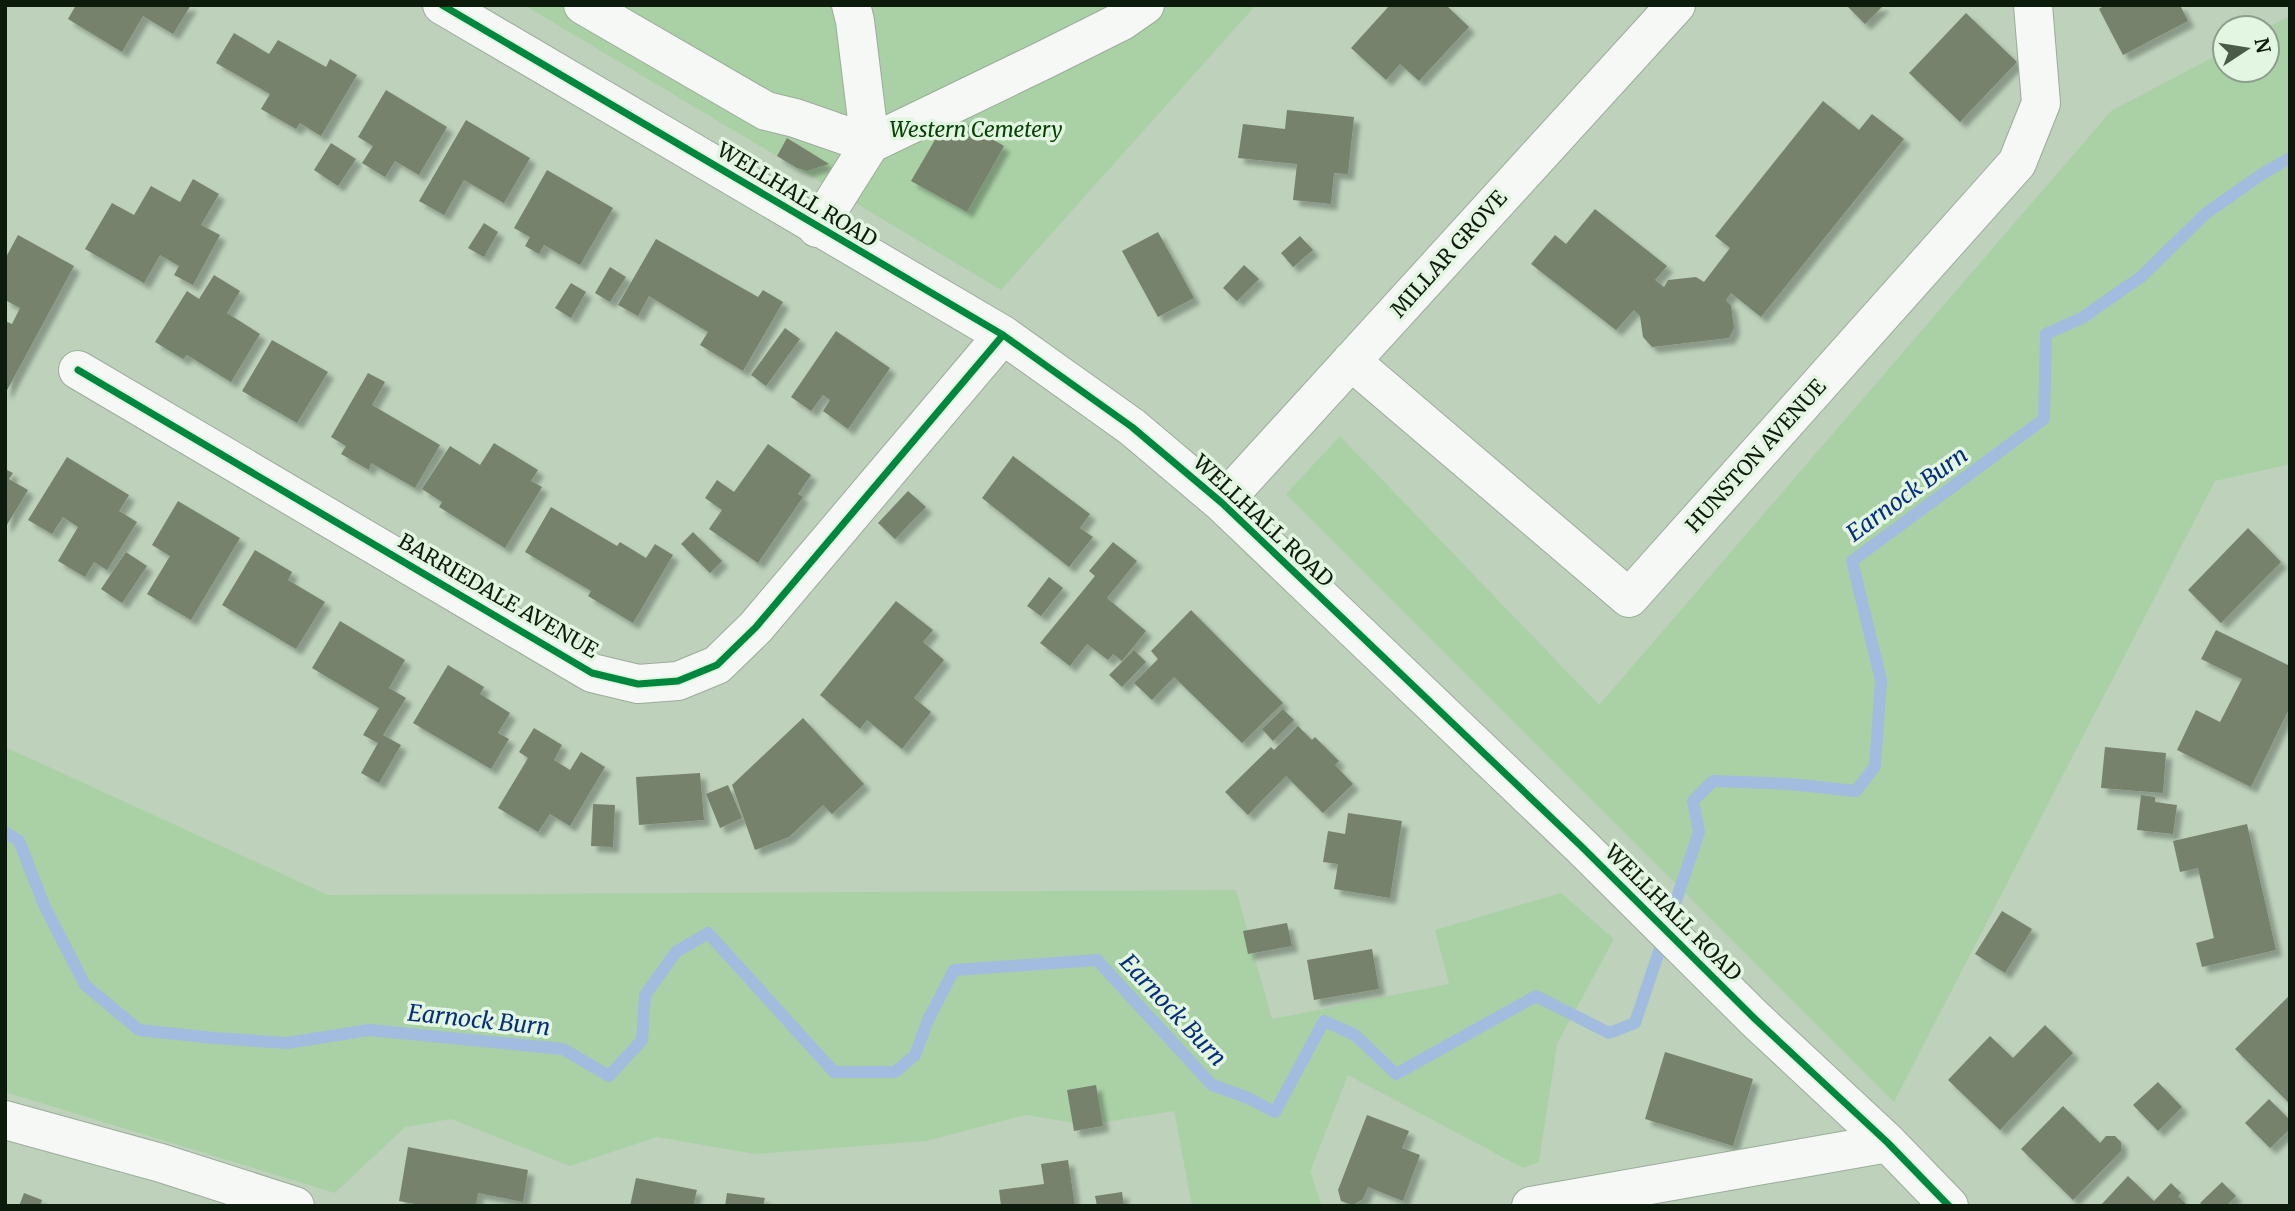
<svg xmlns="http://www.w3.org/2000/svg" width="2295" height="1211" font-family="Merriweather,serif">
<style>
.green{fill:#aad1a6}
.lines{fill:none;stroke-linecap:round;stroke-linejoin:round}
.stream{stroke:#a1bcde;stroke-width:12}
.building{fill:#76826c;filter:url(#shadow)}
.minor-casing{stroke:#9cac9b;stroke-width:40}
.minor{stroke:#f5f8f5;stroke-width:38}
.cycleway-casing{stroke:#e3f6e1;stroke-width:11}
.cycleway{stroke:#00873e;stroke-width:7}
.labels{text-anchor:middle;stroke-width:7;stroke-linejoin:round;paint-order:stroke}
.park-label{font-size:21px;font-style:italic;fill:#044103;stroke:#e3f6e1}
.street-label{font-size:21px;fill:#0d1b0c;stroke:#e3f6e1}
.water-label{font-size:23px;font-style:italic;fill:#072d7e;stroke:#e3f6e1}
</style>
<defs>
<filter id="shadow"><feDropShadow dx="6" dy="6" stdDeviation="2" flood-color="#0004"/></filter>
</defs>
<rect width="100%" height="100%" fill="#bdd1bb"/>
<path class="green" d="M524,5h732l-255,285z
M2290,16v448l-75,17 -321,621 -608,-608 54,-58 259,269 512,-594 114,-60v19h42v-42z
M5,747l323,148 908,-5 36,129 177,-35 -14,-54 126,-37 53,46 -57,105 -18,118 -16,6 -175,-93 -38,97 12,34h-130l-18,-95 -88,14 -60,-10 -100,26 -171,13 -98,-17 -87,29 -119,-47 -46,8 -70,66 -330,-101z"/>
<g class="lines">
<path class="stream" d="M5,832l14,9 25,64 41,80 54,45 75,8 73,5 82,-13 194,19 46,27 33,-36 3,-45 31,-43 32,-19 126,139h61l20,-17 13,-35 26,-50 143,-10 115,125 36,13 27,14 49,-91 31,14 41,39 140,-78 73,37 26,-10 64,-191 -6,-31 20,-20 77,3 66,7 19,-25 6,-86 -29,-119 192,-142 2,-85 36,-16 60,-42 63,-62 57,-40 28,-16"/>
</g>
<path class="building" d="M76,5h115l-18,29 -30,-18 -21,36 -54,-33z
M1390,5h56l23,22 -50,54 -19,-17 -14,16 -35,-32z
M1846,5h38l-19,19z
M2105,5h75l8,16 -65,34 -24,-46z
M1966,13l51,49 -57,60 -51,-49z
M234,33l35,21 9,-14 48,27 4,-8 27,16 -36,61 -21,-13 -4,6 -35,-20 9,-15 -54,-31z
M386,90l61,37 -28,48 -24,-14 -10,16 -23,-14 11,-17 -15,-9z
M1823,101l36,29 13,-16 32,25 -143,178 -30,-24 -5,7 5,6 3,22 -5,10 -77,9 -9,-10 -3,-21 -6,-6 -18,20 -85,-66 24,-29 11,9 29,-35 72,57 -12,14 9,7 4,-7 28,-3 8,5 26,-34 -15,-12z
M1287,110l67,7 -6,57 -14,-1 -3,31 -38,-4 4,-36 -59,-6 5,-34 42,5z
M950,114l54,32 -37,66 -56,-31z
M466,120l64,38 -26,45 -40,-23 -20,35 -25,-14z
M787,138l42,26 -22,7 -10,-3 -20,-12z
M331,143l25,16 -18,27 -24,-16z
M547,170l66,38 -33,57 -36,-20 -5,9 -14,-8 5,-9 -16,-9z
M193,179l26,15 -18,31 19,10 -27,50 -19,-10 5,-9 -19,-11 -16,28 -59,-34 27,-46 22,12 17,-29 29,16z
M484,223l14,9 -14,25 -16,-9z
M1158,232l36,66 -36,19 -36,-66z
M18,235l56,31 -69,128v-73l7,3 8,-16 -15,-8v-41z
M1300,236l13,14 -20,17 -12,-14z
M656,239l102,58 5,-7 20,12 -40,69 -43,-26 8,-13 -59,-36 -11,20 -20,-11z
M1244,265l15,14 -22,22 -14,-13z
M610,267l16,10 -16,25 -15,-9z
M214,275l26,16 -13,22 33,21 -29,48 -44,-27 -4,4 -28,-17 32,-51 12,8z
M571,283l15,9 -15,26 -16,-10z
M785,328l15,11 -34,47 -15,-11z
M836,331l54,37 -42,61 -25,-18 7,-11 -7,-5 -12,16 -20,-14z
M272,340l56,32 -31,51 -55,-32z
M368,373l17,9 -13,23 68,40 -25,43 -44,-25 -2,7 -28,-16 5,-8 -15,-9z
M494,443l44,27 -7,11 11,6 -37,61 -66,-41 3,-5 -20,-13 28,-43 30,19z
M768,444l43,31 -13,19 5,3 -45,66 -49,-34 13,-19 -17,-12 12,-18 17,12z
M1013,456l77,58 -10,14 13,9 -24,30 -87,-69z
M67,457l62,38 -10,16 18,11 -30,48 -13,-8 -9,15 -27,-16 20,-34 -15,-10 -11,17 -24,-14z
M5,469l8,4 -4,6 19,11 -23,38z
M908,491l18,16 -31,32 -17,-16z
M178,501l62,37 -49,82 -44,-26 23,-38 -18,-11z
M551,507l66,39 3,-4 26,16 9,-14 18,11 -40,68 -45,-27 3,-5 -66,-39z
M2248,528l33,34 -60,61 -33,-33z
M693,532l29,29 -12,12 -29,-29z
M1113,542l24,19 -30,37 39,33 -24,30 -9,-7 -5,6 -21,-16 -17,22 -30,-23 55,-67 -6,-5z
M255,550l37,22 -4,8 37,22 -29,47 -74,-44z
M126,552l21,14 -25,37 -21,-14z
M1049,577l14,11 -22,28 -14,-10z
M896,601l37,29 -10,12 21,18 -30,38 17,14 -29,37 -35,-29 -7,9 -40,-34z
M1191,610l92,93 -41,40 -68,-66 -22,23 -18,-17 24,-24 -7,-8z
M340,621l65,39 -16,28 17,10 -23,37 18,10 -22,38 -18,-10 17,-30 -15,-8 16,-27 -67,-40z
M2216,630l74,36v41l-39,80 -74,-37 19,-40 24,12 22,-43 -41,-20z
M1134,650l12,12 -24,25 -13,-12z
M448,665l36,22 -4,7 30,19 -12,20 11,6 -18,30 -78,-46z
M1283,709l11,11 -21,21 -11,-12z
M803,718l61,66 -32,30 -9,-9 -34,32 -34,13 -23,-65z
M1298,726l14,14 3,-3 24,24 -4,4 18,19 -30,29 -37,-37 -38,39 -23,-23 46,-45 3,3z
M534,728l28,17 -8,15 16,10 11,-18 24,15 -35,59 -20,-12 -12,18 -40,-24 30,-50 -9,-6z
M2105,747l61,6 -3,40 -62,-5z
M700,773l4,47 -65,5 -3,-48z
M728,785l14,33 -22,10 -14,-34z
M2141,795l14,2v5l22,3 -4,29 -36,-4z
M593,804l22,1 -2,42 -22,-1z
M1348,813l54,8 -12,77 -56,-9 4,-25 -15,-2 5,-31 17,3z
M2247,824l29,126 -74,17 -6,-24 18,-5 -16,-70 -18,4 -7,-31z
M2002,911l30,18 -27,44 -30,-19z
M1287,923l5,23 -44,8 -5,-23z
M1372,949l7,40 -65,11 -7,-40z
M2290,995v109l-55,-55z
M2045,1025l28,28 -73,77 -52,-50 42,-44 23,22z
M1665,1052l88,27 -20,67 -88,-27z
M2158,1082l24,25 -24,24 -25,-26z
M1096,1085l7,41 -29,5 -7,-41z
M2269,1099l21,21v9l-20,19 -25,-25z
M2063,1106l37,37 6,-7h9l6,6v9l-48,49 -52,-51z
M1367,1115l42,16 -7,17 18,7 -17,46 -35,-14 -5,12 -10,6 -12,-4 -3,-11z
M408,1147l120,23 -5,32 -45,-9 -2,13h-49l-28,-5z
M1068,1160l7,46h-74l-2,-16 45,-6 -3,-20z
M2128,1176l26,25 17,-18 10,10 -3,3 10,10h-88z
M636,1178l61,12 -4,16h-63z
M2222,1182l14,14 -10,10h-23l-3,-3z
M1122,1192l2,14h-27l-2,-10z
M24,1193l18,7 -2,6h-21z
M727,1193l38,5 -2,8h-38z"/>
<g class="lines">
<defs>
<path id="minor" d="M442,5l561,330 129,92 90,76 359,343 174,173 133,124 61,63
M583,5l183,106 29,7 75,26
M851,5l4,16 15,123
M817,228l53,-84 174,-84 78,-39 23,-16
M1351,361l278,237 388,-435 24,-60 -8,-98
M78,370l514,303 46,11 40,-3 39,-16 39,-38 247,-292
M1222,503l454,-498
M5,1120l156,43 134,43
M1531,1206l357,-63"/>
</defs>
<use href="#minor" class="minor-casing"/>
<use href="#minor" class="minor"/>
<defs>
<path id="cycleway" d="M442,5l561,330 129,92 90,76 359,343 174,173 133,124 61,63
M78,370l514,303 46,11 40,-3 39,-16 39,-38 247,-292"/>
</defs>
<use href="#cycleway" class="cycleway-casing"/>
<use href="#cycleway" class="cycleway"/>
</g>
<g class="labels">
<g class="park-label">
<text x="976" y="137">Western Cemetery</text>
</g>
<g class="street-label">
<text transform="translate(797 195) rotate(31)" y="7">WELLHALL ROAD</text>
<text transform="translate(1449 254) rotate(-48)" y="7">MILLAR GROVE</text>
<text transform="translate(1756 456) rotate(-48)" y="7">HUNSTON AVENUE</text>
<text transform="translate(1263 521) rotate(43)" y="7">WELLHALL ROAD</text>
<text transform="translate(498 596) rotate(30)" y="7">BARRIEDALE AVENUE</text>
<text transform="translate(1673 913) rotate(45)" y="7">WELLHALL ROAD</text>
</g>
<g class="water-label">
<text transform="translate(1907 494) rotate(-36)" y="8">Earnock Burn</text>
<text transform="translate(1173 1010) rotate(47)" y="8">Earnock Burn</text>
<text transform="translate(479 1020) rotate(6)" y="8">Earnock Burn</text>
</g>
</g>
<rect width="2295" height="1211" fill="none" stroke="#0d1b0c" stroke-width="14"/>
<g transform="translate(2246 49) rotate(78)"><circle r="33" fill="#e3f6e1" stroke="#8d9e8c" stroke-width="2"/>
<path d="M0-5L12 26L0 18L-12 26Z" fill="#4b5b49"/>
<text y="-10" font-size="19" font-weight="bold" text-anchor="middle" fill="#0d1b0c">N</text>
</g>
</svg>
